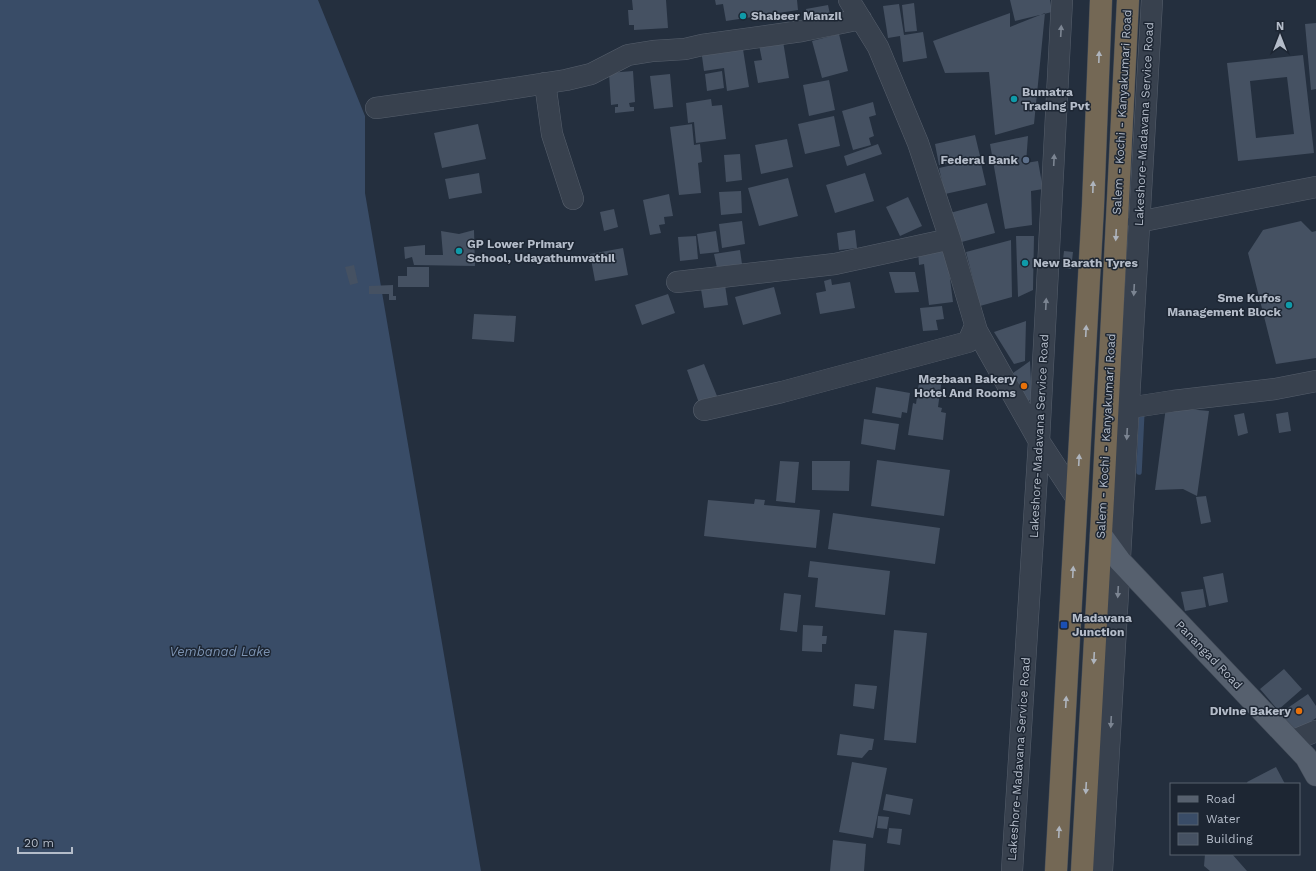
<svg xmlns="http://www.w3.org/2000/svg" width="1316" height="871" font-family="'Work Sans',sans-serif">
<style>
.water{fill:#394c67}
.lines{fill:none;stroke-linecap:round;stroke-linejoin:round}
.stream{stroke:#394c67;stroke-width:5.5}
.building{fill:#455162;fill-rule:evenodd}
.minor-casing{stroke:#565f6c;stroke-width:22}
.major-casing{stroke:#414a57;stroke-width:23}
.highway-casing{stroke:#434c59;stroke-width:23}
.minor{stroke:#38414e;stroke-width:21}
.major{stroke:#56606e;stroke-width:22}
.highway{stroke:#746855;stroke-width:22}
.oneway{fill:#7c8592}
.oneway2{fill:#aeb4bd}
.culture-dot{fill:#0f9aa8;stroke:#1d2633;stroke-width:1.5}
.service-dot{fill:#5c6f8a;stroke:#1d2633;stroke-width:1.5}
.food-dot{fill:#e8710a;stroke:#1d2633;stroke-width:1.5}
.transit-dot{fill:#1a4fb4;stroke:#1d2633;stroke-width:1.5}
.labels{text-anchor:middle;stroke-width:3;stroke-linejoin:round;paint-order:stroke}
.poi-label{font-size:12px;font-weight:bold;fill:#b4bcc9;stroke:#1d2633;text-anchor:start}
.street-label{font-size:12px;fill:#b4bcc9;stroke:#1d2633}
.water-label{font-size:13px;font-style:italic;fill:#7c92b1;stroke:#1d2633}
</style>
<rect width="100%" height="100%" fill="#242f3e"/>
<path class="water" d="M0,0h318l47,116v77l116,678h-481z"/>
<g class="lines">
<path class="stream" d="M1139,472l3,-63"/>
</g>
<path class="building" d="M632,0h34l2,28 -34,2v-5h-5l-1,-15h5z
M715,0h82l1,10 -72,11 -3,-17 -7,1z
M1010,0h40l2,12 -37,9z
M914,3l3,28 -12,1 -3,-27z
M899,4l5,31 19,-3 4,26 -24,4 -3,-26 -12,2 -5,-32z
M828,5l3,14 -22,4 -3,-14z
M1010,13v14l35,-14 -11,111 -39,11 -6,-63 -44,1 -12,-32z
M1316,23v66l-5,1 -6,-66z
M839,34l9,37 -26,7 -10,-37z
M783,41l6,37 -31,5 -4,-22 8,-1 -3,-15z
M742,43l7,44 -22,4 -3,-23 -20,3 -3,-22z
M1303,55l11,98 -76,8 -11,-98zM1287,77l7,57 -38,4 -6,-57z
M633,71l2,31 -6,1 1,4h4v4l-19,2v-6h3v-3l-7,1 -2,-32z
M722,71l2,17 -17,3 -2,-17z
M670,74l3,33 -19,2 -4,-33z
M829,80l6,30 -26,6 -6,-31z
M711,99l1,7 10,-1 4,34 -30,4 -2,-21 -6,1 -2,-20z
M873,102l3,13 -7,2 5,19 -5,2 2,7 -18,5 -11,-39z
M834,116l6,30 -35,8 -7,-30z
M478,124l8,35 -44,9 -8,-35z
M692,124l2,21 6,-1 2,18 -4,1 3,30 -22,2 -9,-68z
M975,135l5,21 -41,9 -4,-21z
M1028,136l-2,27 12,-2 5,28 -12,2 1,34 -27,4 -15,-85z
M787,139l6,28 -32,7 -6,-29z
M878,144l4,10 -35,12 -3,-10z
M740,154l2,26 -16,2 -2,-27z
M980,159l6,26 -41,9 -6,-26z
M479,173l3,20 -33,6 -4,-20z
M865,173l9,28 -39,12 -9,-28z
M788,178l10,38 -39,10 -11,-38z
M741,191l1,22 -21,2 -2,-23z
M669,194l4,22 -9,1 1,7 -6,1 2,8 -11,2 -7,-35z
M908,197l14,29 -22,10 -14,-29z
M987,203l8,30 -37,10 -8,-30z
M614,209l4,18 -14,4 -4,-19z
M742,221l3,23 -23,4 -3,-24z
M1301,221l11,11 4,-1v127l-40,6 -28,-111 15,-23z
M474,230l1,36 -61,-1 -2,-8 -7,2 -1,-12 21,-2v10h18l-2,-24 18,3z
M855,230l2,18 -18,2 -2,-17z
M716,231l3,21 -19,2 -3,-20z
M696,236l2,23 -18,2 -2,-24z
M1016,236h18l-1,54 -15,7z
M1011,240l1,57 -32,9 -14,-54z
M946,247l7,55 -24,3 -5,-41 -5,1 -1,-15z
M623,248l5,27 -33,6 -5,-27z
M740,250l2,14 -25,4 -3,-14z
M1064,251l9,1 -2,17 -9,-1z
M354,265l4,18 -8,2 -5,-18z
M407,267h22v20h-31v-11h9z
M889,272h26l4,20 -24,1z
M831,279l1,6 18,-3 5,26 -35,6 -4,-21 10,-2 -2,-10z
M393,285v11h3v4h-7v-6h-20v-8z
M725,285l3,20 -24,3 -3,-19z
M774,287l7,27 -38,11 -8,-28z
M668,294l7,19 -33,12 -7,-20z
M942,306l2,13 -8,1 2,10 -15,1 -3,-23z
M474,314l42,2 -2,26 -42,-3z
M1026,321l-1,40 -11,3 -20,-32z
M1030,361l2,40 -10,-2 -9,-26z
M704,364l13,32 -18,7 -12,-33z
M920,375l22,3 -4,29 4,1 -1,4 5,1 -3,27 -35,-5 5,-32 3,1z
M876,387l34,6 -3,20 -5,-1 -1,6 -29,-5z
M1166,407l43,4 -12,85 -14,-7 -28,1z
M1288,412l3,19 -12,2 -3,-19z
M1244,413l4,20 -10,3 -4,-21z
M864,419l35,5 -4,26 -34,-6z
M877,460l73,10 -6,46 -73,-10z
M780,461l19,1 -4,41 -19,-2z
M812,461h38l-1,30 -37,-1z
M1206,496l5,26 -10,2 -5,-27z
M755,499l10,1 -1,5 56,5 -4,38 -112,-12 4,-36 46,4z
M833,513l107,15 -5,36 -107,-15z
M810,561l80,10 -5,44 -70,-8 3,-29 -10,-1z
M1223,573l5,29 -19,4 -6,-29z
M1203,589l3,18 -21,4 -4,-19z
M784,593l17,2 -4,37 -17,-2z
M803,625l20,1 -1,10h5l-1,8h-4v8l-20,-1z
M894,630l33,3 -11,110 -32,-3z
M1284,669l18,20 -24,21 -18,-21z
M855,684l22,2 -3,23 -21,-3z
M1308,694l8,12v12l-26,18 -14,-20z
M840,734l34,5 -2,11h-3l-7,8 -25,-3z
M852,762l35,6 -14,70 -34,-6z
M1276,767l9,17h-37l-1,-2z
M886,794l27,5 -3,16 -27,-5z
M878,816l11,1 -2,12 -10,-1z
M889,828l13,1 -2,16 -13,-2z
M833,840l33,4 -2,27h-34z
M1205,854h27l15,17h-37l-6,-5z"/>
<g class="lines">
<defs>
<path id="minor" d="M849,0l29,47 40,96 32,96 27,92 62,110 38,58
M545,83l7,51 21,65
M376,108l113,-16 77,-12 25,-6 37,-19 25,-4 32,-2 17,-4 100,-14 59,-12
M1138,222l178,-35
M677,282l158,-18 115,-25
M1128,408l45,-7 102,-12 41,-8
M704,410l78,-18 186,-50 7,-16
M1292,741l24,-10
M1012,871l27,-430 23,-441
M1102,871l50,-871"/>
<path id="major" d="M1101,535l19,26 186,196 10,18"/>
<path id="highway" d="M1056,871l37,-665 8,-206
M1082,871l21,-373 25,-498"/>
</defs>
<use href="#minor" class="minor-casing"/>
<use href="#major" class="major-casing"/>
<use href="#highway" class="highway-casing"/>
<use href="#minor" class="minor"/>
<use href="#major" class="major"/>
<use href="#highway" class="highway"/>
</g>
<defs><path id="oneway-solid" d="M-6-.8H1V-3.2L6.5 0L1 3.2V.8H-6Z"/></defs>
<g class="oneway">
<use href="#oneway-solid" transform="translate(1061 31) rotate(-87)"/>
<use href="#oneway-solid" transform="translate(1054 160) rotate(-87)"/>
<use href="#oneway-solid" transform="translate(1134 290) rotate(93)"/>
<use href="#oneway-solid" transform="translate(1046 304) rotate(-87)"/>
<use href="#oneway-solid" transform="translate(1127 434) rotate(93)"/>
<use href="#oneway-solid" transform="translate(1118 592) rotate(93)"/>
<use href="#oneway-solid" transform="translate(1111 722) rotate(93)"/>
</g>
<g class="oneway2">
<use href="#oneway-solid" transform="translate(1099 57) rotate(-88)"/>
<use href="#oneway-solid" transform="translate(1093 187) rotate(-88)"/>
<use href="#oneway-solid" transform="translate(1116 235) rotate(93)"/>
<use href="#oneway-solid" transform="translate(1086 331) rotate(-87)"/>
<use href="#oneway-solid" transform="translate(1079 460) rotate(-87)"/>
<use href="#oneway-solid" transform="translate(1073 572) rotate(-87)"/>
<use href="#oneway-solid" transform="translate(1094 658) rotate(93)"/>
<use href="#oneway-solid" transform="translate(1066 702) rotate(-87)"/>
<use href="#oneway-solid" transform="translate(1086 788) rotate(93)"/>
<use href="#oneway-solid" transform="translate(1059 832) rotate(-87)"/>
</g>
<g class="culture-dot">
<circle cx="743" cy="16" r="4"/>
<circle cx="1014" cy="99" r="4"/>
<circle cx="459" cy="251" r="4"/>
<circle cx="1025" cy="263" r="4"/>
<circle cx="1289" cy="305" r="4"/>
</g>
<circle class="service-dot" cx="1026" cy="160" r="4"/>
<g class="food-dot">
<circle cx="1024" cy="386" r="4"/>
<circle cx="1299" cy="711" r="4"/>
</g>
<rect class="transit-dot" x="1060" y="621" width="8" height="8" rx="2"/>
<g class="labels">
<g class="poi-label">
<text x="751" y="20">Shabeer Manzil</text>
<text x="1022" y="96">Bumatra<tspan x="1022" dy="14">Trading Pvt</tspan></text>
<text x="1018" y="164" text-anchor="end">Federal Bank</text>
<text x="467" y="248">GP Lower Primary<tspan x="467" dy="14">School, Udayathumvathil</tspan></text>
<text x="1033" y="267">New Barath Tyres</text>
<text x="1281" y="302" text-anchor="end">Sme Kufos<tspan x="1281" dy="14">Management Block</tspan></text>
<text x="1016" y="383" text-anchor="end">Mezbaan Bakery<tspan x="1016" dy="14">Hotel And Rooms</tspan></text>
<text x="1072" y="622">Madavana<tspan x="1072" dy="14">Junction</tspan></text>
<text x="1291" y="715" text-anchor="end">Divine Bakery</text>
</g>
<g class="street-label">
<text transform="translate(1122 112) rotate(-87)" y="4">Salem - Kochi - Kanyakumari Road</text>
<text transform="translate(1144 124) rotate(-87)" y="4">Lakeshore-Madavana Service Road</text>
<text transform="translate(1039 436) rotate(-87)" y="4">Lakeshore-Madavana Service Road</text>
<text transform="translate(1106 436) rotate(-87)" y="4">Salem - Kochi - Kanyakumari Road</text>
<text transform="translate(1209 655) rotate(46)" y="4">Panangad Road</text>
<text transform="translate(1019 759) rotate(-86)" y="4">Lakeshore-Madavana Service Road</text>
</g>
<g class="water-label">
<text x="220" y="656">Vembanad Lake</text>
</g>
</g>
<rect x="1170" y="783" width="130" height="72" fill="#1d2633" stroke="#59626f"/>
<rect x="1178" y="796" width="20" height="6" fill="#56606e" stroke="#59626f"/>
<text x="1206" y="803" font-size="12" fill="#b4bcc9">Road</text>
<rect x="1178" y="813" width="20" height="12" fill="#394c67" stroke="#59626f"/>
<text x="1206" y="823" font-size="12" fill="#b4bcc9">Water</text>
<rect x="1178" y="833" width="20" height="12" fill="#455162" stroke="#59626f"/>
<text x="1206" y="843" font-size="12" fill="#b4bcc9">Building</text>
<g transform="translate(1280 36)" stroke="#1d2633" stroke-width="3" paint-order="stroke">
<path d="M0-3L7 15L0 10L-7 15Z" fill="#b4bcc9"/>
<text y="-6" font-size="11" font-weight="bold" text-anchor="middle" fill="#b4bcc9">N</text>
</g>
<path d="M18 847v6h54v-6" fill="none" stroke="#b4bcc9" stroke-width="2"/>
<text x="24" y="847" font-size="12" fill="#b4bcc9" stroke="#1d2633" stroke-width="3" paint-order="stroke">20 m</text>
</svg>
